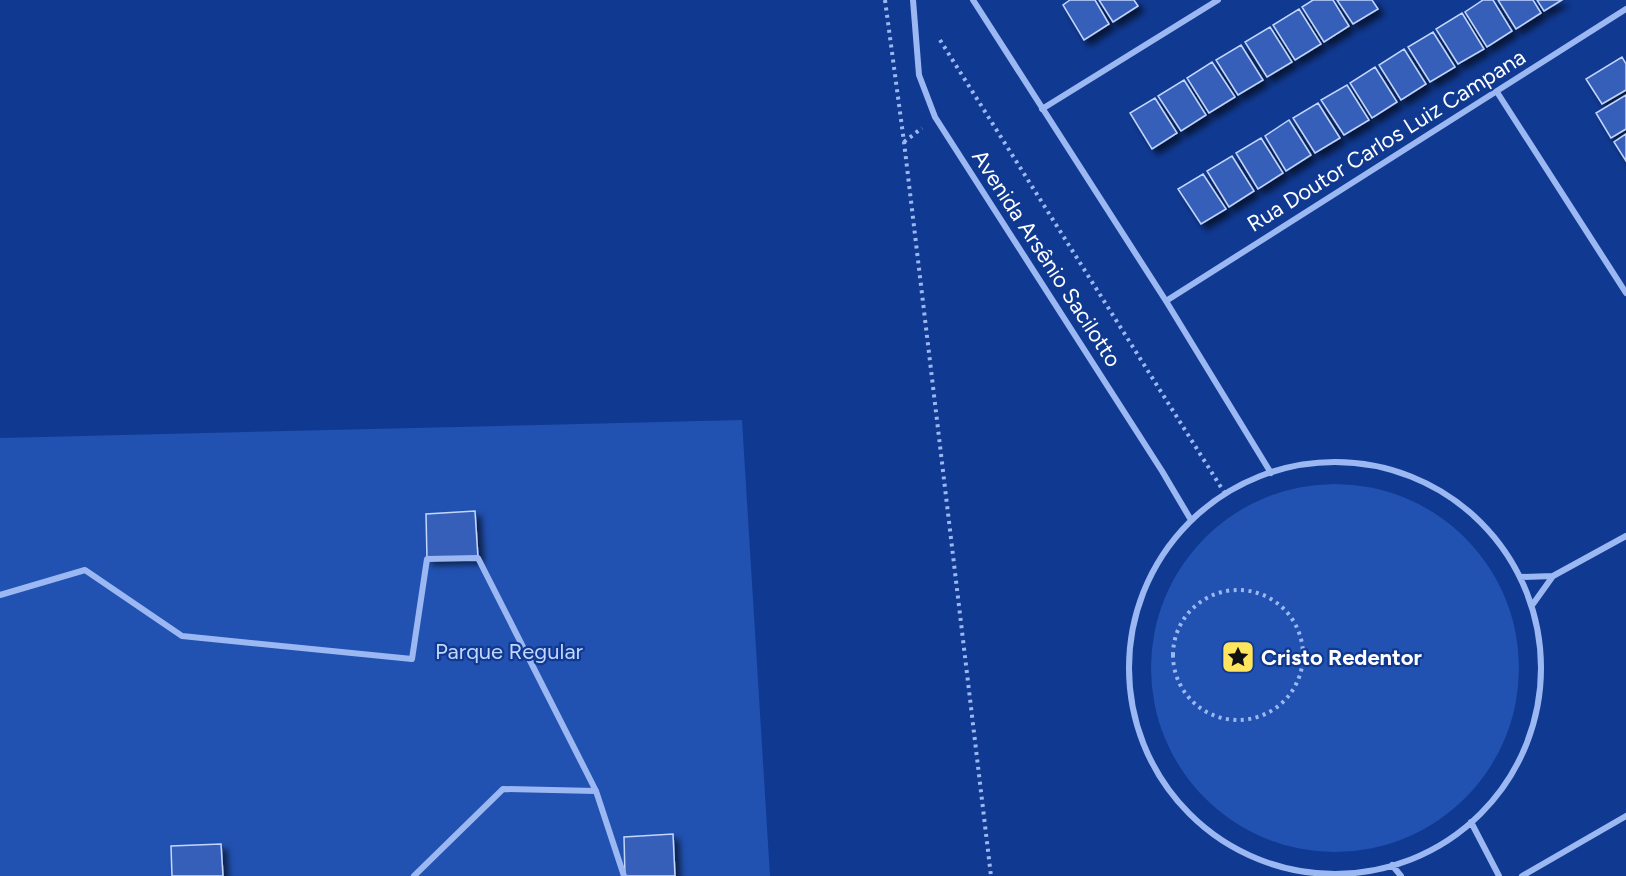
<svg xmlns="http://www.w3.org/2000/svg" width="1626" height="876" font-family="Figtree,sans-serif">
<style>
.green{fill:#2151b1}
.building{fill:#345fb9;stroke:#c2d6fe;stroke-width:1.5;filter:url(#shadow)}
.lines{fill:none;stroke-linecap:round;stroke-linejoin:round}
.path{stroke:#9bb8f3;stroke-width:4;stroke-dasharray:3 4.5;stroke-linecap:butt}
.minor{stroke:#9bb8f3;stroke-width:6}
.labels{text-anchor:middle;stroke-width:4.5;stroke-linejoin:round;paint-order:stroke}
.street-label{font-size:22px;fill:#fff;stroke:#103991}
.park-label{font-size:22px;fill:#c2d6fe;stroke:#103991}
.poi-label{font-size:22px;font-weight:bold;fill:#fff;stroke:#103991;text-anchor:start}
</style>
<defs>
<filter id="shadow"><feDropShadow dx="5.5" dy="5.5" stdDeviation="3" flood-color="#0009"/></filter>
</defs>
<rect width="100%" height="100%" fill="#103991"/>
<path class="green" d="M742,420l28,456h-770v-438z
M1151 668a184 184 0 1 1 368 0a184 184 0 1 1-368 0Z"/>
<path class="building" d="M1070,0h25l14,24 -25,16 -21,-35z
M1099,0h35l4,6 -25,16z
M1313,0h20l16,26 -25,16 -22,-35z
M1337,0h35l6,9 -25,15z
M1483,0h10l19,31 -25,16 -22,-35z
M1498,0h35l8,13 -25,16z
M1537,0h25l-18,11z
M1299,9l22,35 -26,16 -22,-35z
M1462,13l22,36 -26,15 -22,-35z
M1270,27l22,35 -25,15 -22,-35z
M1433,32l22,35 -25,15 -22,-35z
M1241,45l22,35 -25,15 -22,-35z
M1404,49l22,35 -25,16 -22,-35z
M1622,57l4,7v26l-24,14 -16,-25z
M1212,62l23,35 -26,16 -22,-35z
M1375,67l22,35 -25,16 -22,-35z
M1184,80l22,35 -25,16 -23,-35z
M1347,85l22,35 -25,15 -23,-35z
M1626,95v34l-15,9 -15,-25z
M1155,98l22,35 -25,16 -22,-36z
M1318,103l22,35 -25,15 -22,-35z
M1289,120l22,35 -25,16 -21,-35z
M1626,134v27l-12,-19z
M1261,138l22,35 -25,16 -22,-36z
M1232,156l22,35 -25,16 -22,-36z
M1203,174l23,35 -25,15 -23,-35z
M475,511l3,47 -51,1 -1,-45z
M673,834l2,42h-50l-1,-39z
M221,844l2,32h-51l-1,-30z"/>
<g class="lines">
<path class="path" d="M885,0l19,142 87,734
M940,40l284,452
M904,142l18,-14
M1173 655a65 65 0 1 1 130 0a65 65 0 1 1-130 0Z"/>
<path class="minor" d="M913,0l6,75 16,42 227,354 29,49
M973,0l193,301 105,172
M1497,92l129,201
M1042,109l176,-109
M1166,301l460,-292
M1129 668a206 206 0 1 1 412 0a206 206 0 1 1-412 0Z
M1520,577l33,-1
M0,595l85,-25 97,66 230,23 15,-100 51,-1 118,233 28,85
M1533,604l20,-28 73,-40
M1471,822l28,54
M1392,865l9,11
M414,876l89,-87 93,2
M1522,876l104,-60"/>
</g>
<defs>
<symbol id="sight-square" viewBox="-11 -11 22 22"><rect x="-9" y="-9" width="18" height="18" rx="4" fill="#ffe45d" stroke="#103991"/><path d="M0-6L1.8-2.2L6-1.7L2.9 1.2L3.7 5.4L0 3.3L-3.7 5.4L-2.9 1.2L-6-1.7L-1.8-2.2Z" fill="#111"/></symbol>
</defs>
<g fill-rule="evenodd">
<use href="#sight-square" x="1219" y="638" width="38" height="38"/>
</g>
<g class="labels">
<g class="street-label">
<text transform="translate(1386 140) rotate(-32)" y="8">Rua Doutor Carlos Luiz Campana</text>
<text transform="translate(1047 258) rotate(57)" y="8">Avenida Arsênio Sacilotto</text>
</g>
<g class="park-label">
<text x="509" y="659">Parque Regular</text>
</g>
<g class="poi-label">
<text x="1261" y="665">Cristo Redentor</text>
</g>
</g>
</svg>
